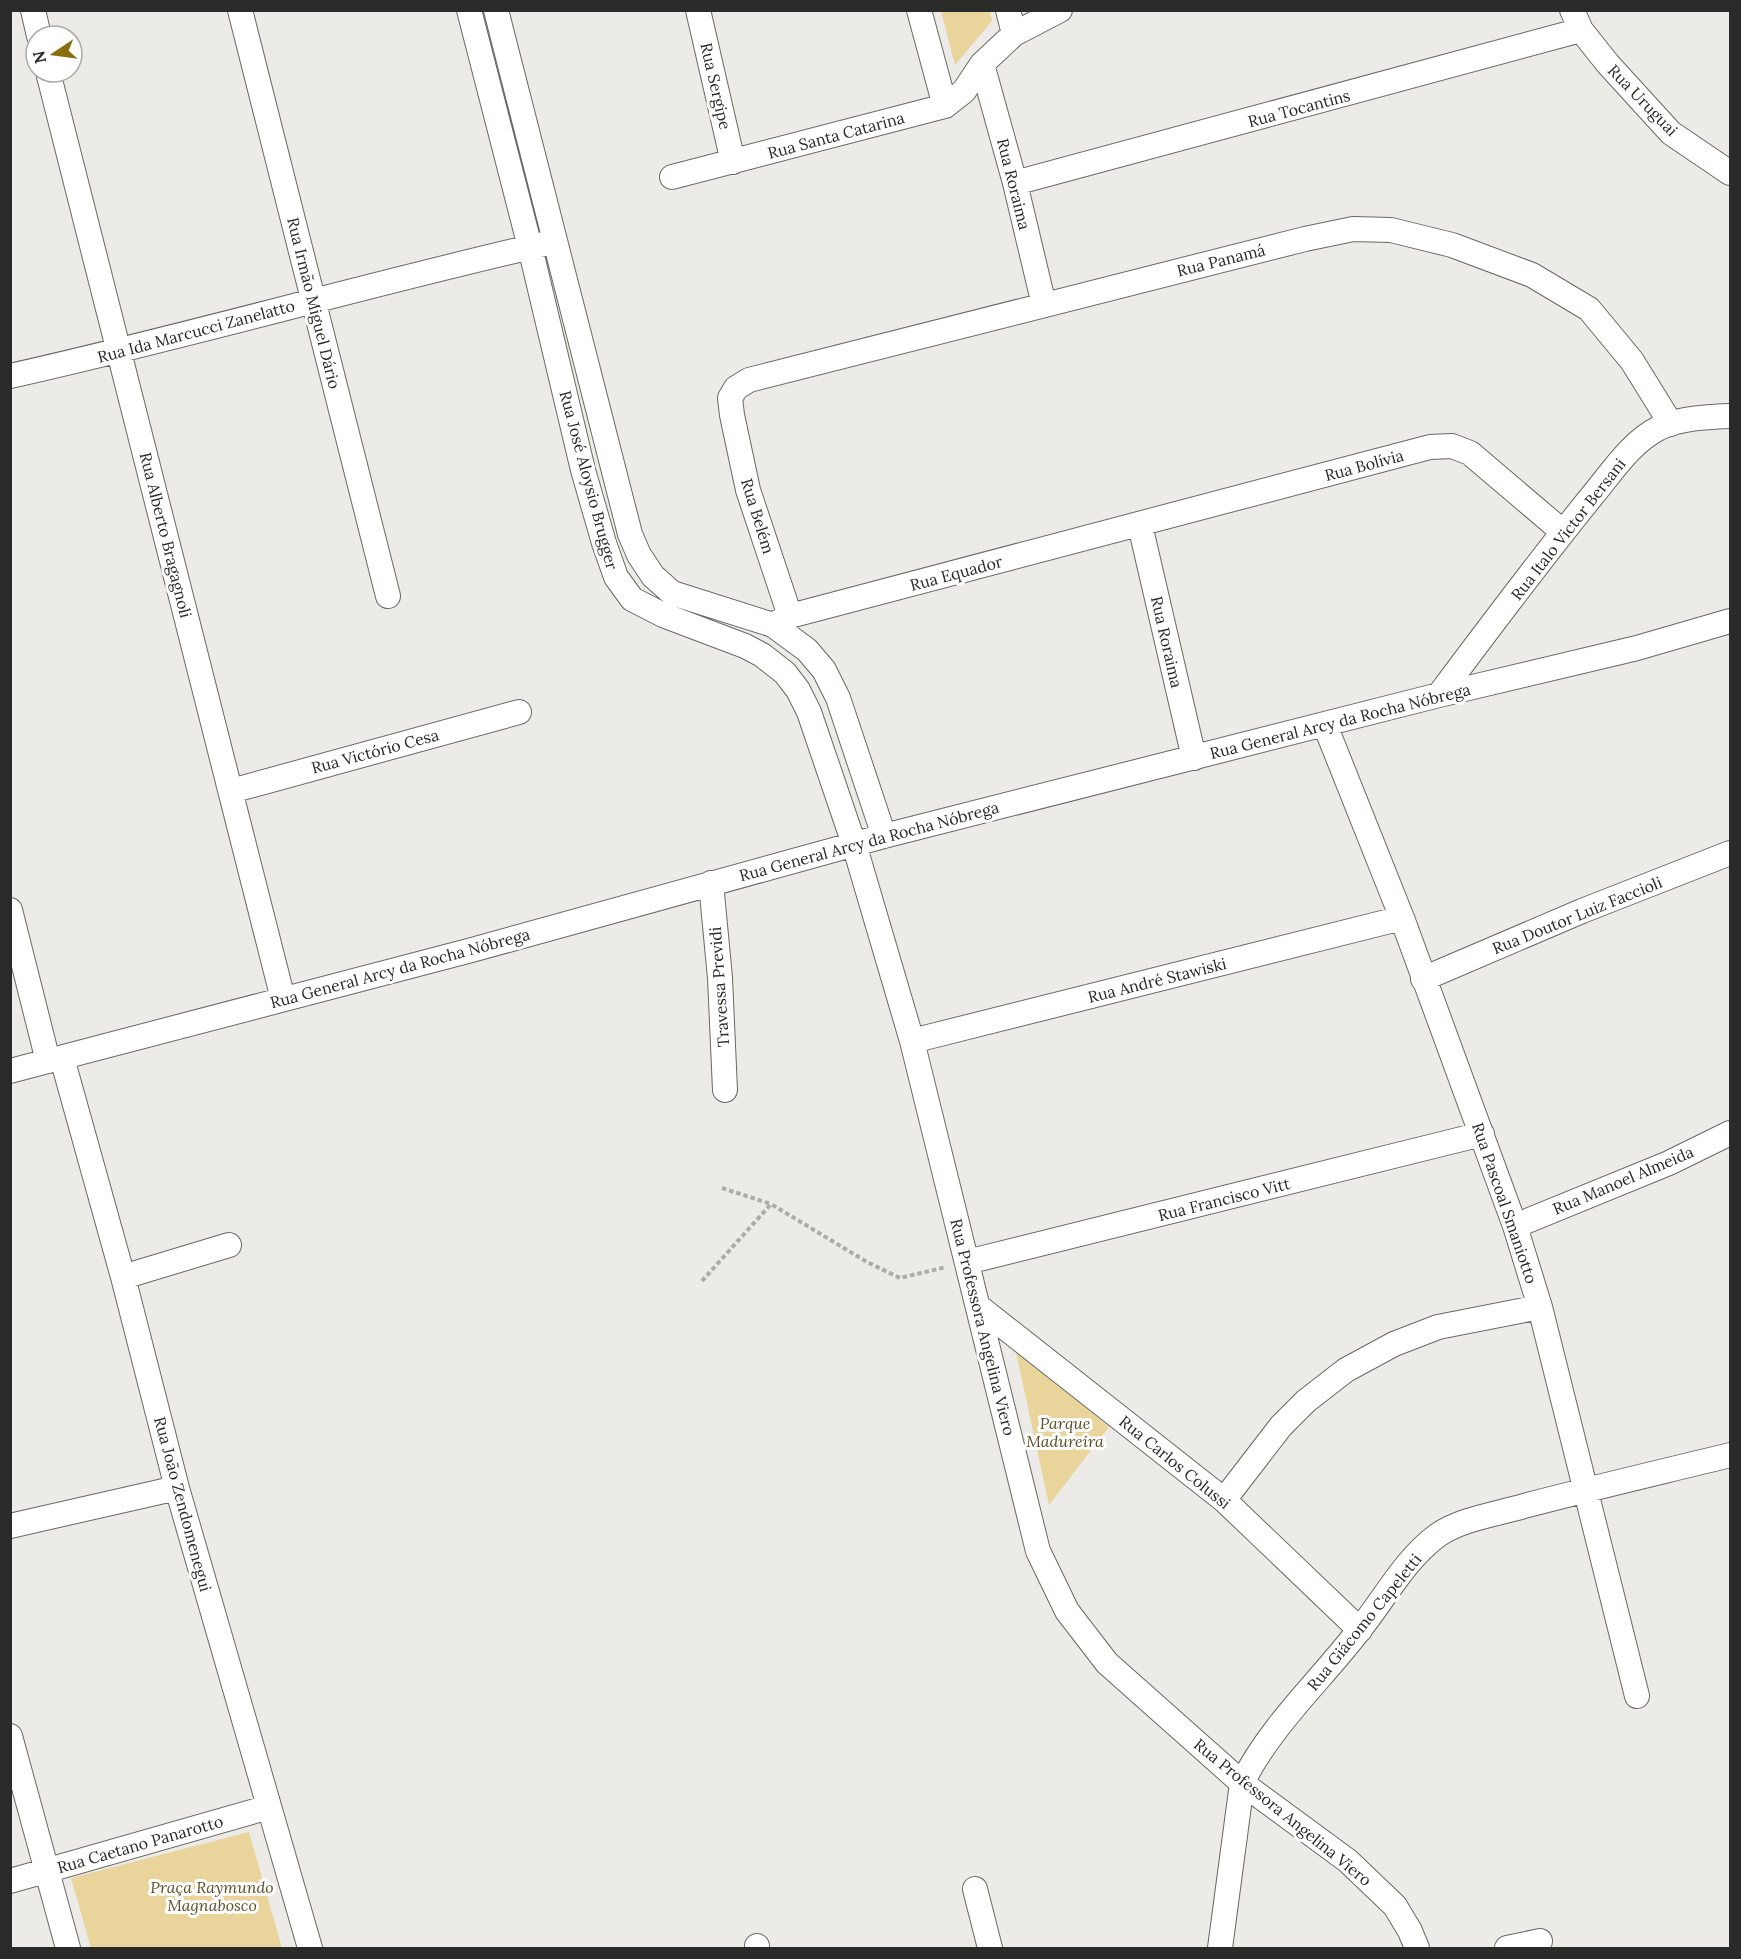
<svg xmlns="http://www.w3.org/2000/svg" width="1741" height="1959" font-family="Lora,serif">
<style>
.green{fill:#e9d49c}
.lines{fill:none;stroke-linecap:round;stroke-linejoin:round}
.minor-casing{stroke:#6a6864;stroke-width:26}
.path{stroke:#acaba8;stroke-width:4;stroke-dasharray:4.5 3;stroke-linecap:butt}
.minor{stroke:#fff;stroke-width:24}
.labels{text-anchor:middle;stroke-width:6;stroke-linejoin:round;paint-order:stroke}
.street-label{font-size:16px;fill:#2a2a28;stroke:#fff}
.park-label{font-size:16px;font-style:italic;fill:#5d4f27;stroke:#fff}
</style>
<rect width="100%" height="100%" fill="#edebe7"/>
<path class="green" d="M941,11h49l2,10 -37,44z
M1015,1348l94,79 -60,78z
M249,1832l33,116h-191l-20,-70z"/>
<g class="lines">
<defs>
<path id="minor" d="M33,10l6,26
M240,10l148,586
M469,10l61,237 53,223 21,73 12,34 16,22 31,16 82,31 17,9 23,18 13,17 11,22 45,132 58,197 126,510 29,60 40,52 135,120 106,78 47,45 15,25 7,17
M496,10l134,524 9,21 14,21 19,17 101,32 34,25 17,20 14,28 46,138
M698,10l35,152
M919,10l26,96
M1008,10l6,24
M1572,10l9,20 27,34 63,69 59,40
M982,64l33,119 29,122
M48,72l235,927
M672,177l273,-71 19,-15 18,-27 32,-30 46,-24
M1015,183l566,-153
M10,376c179,-40 355,-91 534,-132
M1140,525l54,233
M790,616l-42,-126 -16,-75 -2,-17 6,-10 13,-8 556,-141 48,-10 38,1 61,15 80,30 57,34 43,52 39,63
M776,623l14,-7 640,-169 22,-1 18,7 93,79
M1439,695c50,-67 100,-134 153,-199 20,-24 39,-54 67,-68 22,-10 48,-11 71,-12
M1325,725l77,193 113,308 25,81 97,389
M231,791l288,-79
M711,883l9,95 5,112
M10,910l38,151
M1423,979l159,-68 148,-58
M912,1041l490,-123
M62,1058l61,219 54,211 133,460
M10,1071l458,-120 416,-115 555,-141 198,-47 93,-27
M1515,1226l154,-63 61,-30
M967,1262l515,-128
M123,1277l106,-32
M979,1307l245,193 136,130
M1224,1500l57,-74 25,-25 40,-31 48,-26 44,-17 102,-20
M10,1526l167,-38
M10,1736l58,212
M10,1881l259,-74
M975,1889l15,59
M757,1946v2
M1220,1948l22,-165c29,-58 79,-103 118,-154 25,-31 45,-70 78,-94 23,-16 59,-21 86,-29 68,-18 137,-34 206,-51
M1507,1948l33,-7"/>
</defs>
<use href="#minor" class="minor-casing"/>
<path class="path" d="M722,1188l49,16
M702,1281l69,-77 96,58 33,16 46,-11"/>
<use href="#minor" class="minor"/>
</g>
<g class="labels">
<g class="street-label">
<text transform="translate(716 86) rotate(77)" y="6">Rua Sergipe</text>
<text transform="translate(1643 100) rotate(46)" y="6">Rua Uruguai</text>
<text transform="translate(1299 108) rotate(-15)" y="6">Rua Tocantins</text>
<text transform="translate(836 135) rotate(-15)" y="6">Rua Santa Catarina</text>
<text transform="translate(1014 184) rotate(76)" y="6">Rua Roraima</text>
<text transform="translate(1221 260) rotate(-14)" y="6">Rua Panamá</text>
<text transform="translate(314 303) rotate(76)" y="6">Rua Irmão Miguel Dário</text>
<text transform="translate(196 331) rotate(-15)" y="6">Rua Ida Marcucci Zanelatto</text>
<text transform="translate(1364 465) rotate(-15)" y="6">Rua Bolívia</text>
<text transform="translate(589 480) rotate(75)" y="6">Rua José Aloysio Brugger</text>
<text transform="translate(758 516) rotate(73)" y="6">Rua Belém</text>
<text transform="translate(1568 529) rotate(-52)" y="6">Rua Italo Victor Bersani</text>
<text transform="translate(166 535) rotate(76)" y="6">Rua Alberto Bragagnoli</text>
<text transform="translate(956 573) rotate(-15)" y="6">Rua Equador</text>
<text transform="translate(1167 642) rotate(77)" y="6">Rua Roraima</text>
<text transform="translate(1340 721) rotate(-14)" y="6">Rua General Arcy da Rocha Nóbrega</text>
<text transform="translate(375 751) rotate(-15)" y="6">Rua Victório Cesa</text>
<text transform="translate(869 841) rotate(-15)" y="6">Rua General Arcy da Rocha Nóbrega</text>
<text transform="translate(1577 915) rotate(-22)" y="6">Rua Doutor Luiz Faccioli</text>
<text transform="translate(400 968) rotate(-15)" y="6">Rua General Arcy da Rocha Nóbrega</text>
<text transform="translate(1157 980) rotate(-14)" y="6">Rua André Stawiski</text>
<text transform="translate(719 987) rotate(-94)" y="6">Travessa Previdi</text>
<text transform="translate(1623 1180) rotate(-23)" y="6">Rua Manoel Almeida</text>
<text transform="translate(1224 1199) rotate(-14)" y="6">Rua Francisco Vitt</text>
<text transform="translate(1505 1203) rotate(71)" y="6">Rua Pascoal Smaniotto</text>
<text transform="translate(983 1327) rotate(76)" y="6">Rua Professora Angelina Viero</text>
<text transform="translate(1175 1462) rotate(39)" y="6">Rua Carlos Colussi</text>
<text transform="translate(183 1504) rotate(75)" y="6">Rua João Zendomenegui</text>
<text transform="translate(1364 1622) rotate(-51)" y="6">Rua Giácomo Capeletti</text>
<text transform="translate(1283 1812) rotate(39)" y="6">Rua Professora Angelina Viero</text>
<text transform="translate(140 1844) rotate(-16)" y="6">Rua Caetano Panarotto</text>
</g>
<g class="park-label">
<text x="1065" y="1429">Parque<tspan x="1065" dy="18">Madureira</tspan></text>
<text x="212" y="1893">Praça Raymundo<tspan x="212" dy="18">Magnabosco</tspan></text>
</g>
</g>
<rect width="1741" height="1959" fill="none" stroke="#2a2a28" stroke-width="24"/>
<g transform="translate(54 54) rotate(257)"><circle r="28" fill="#ffffff" stroke="#aaaaa9" stroke-width="1.5"/>
<path d="M0-4.5L10 22L0 15L-10 22Z" fill="#896d0d"/>
<text y="-9" font-size="16" font-weight="bold" text-anchor="middle" fill="#2a2a28">N</text>
</g>
</svg>
